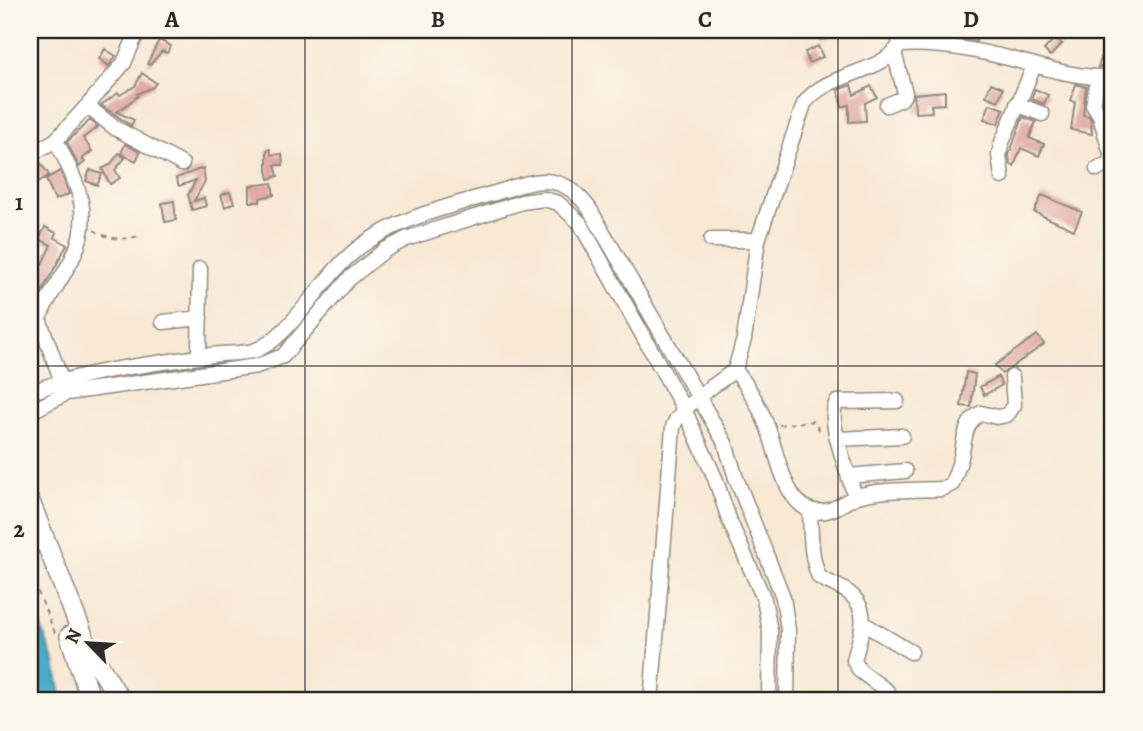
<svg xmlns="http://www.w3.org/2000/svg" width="1143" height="731" font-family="Alegreya,serif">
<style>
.water{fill:#48acc7;stroke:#3a6c79;stroke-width:2}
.building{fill:#e1aaa5}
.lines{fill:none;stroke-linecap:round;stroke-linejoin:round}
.minor-casing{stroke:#928a80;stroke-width:17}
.highway-casing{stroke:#928a80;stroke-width:22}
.path{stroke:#928a80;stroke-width:2;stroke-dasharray:5 5;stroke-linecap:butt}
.minor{stroke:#fff;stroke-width:14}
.highway{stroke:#fff;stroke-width:19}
.grid{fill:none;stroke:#2b2b2b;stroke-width:2;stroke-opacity:0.55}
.neatline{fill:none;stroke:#2b2b2b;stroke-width:2.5}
.grid-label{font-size:23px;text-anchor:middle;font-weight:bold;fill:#2b2b2b}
</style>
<rect width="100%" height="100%" fill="#fbf7ec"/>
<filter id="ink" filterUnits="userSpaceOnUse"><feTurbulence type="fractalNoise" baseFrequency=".0143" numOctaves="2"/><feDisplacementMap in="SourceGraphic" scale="14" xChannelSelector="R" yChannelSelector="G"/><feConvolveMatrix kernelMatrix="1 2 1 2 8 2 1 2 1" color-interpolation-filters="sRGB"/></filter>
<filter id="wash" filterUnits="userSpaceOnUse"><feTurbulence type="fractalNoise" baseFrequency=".00686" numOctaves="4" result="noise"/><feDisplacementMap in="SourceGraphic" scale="28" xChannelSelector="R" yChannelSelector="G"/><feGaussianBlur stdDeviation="1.57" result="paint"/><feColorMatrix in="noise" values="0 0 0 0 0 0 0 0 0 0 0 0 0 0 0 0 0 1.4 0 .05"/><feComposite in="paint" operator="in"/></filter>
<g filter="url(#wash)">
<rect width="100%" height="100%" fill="#f8e9d5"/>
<path class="water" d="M30,599l25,64 7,38h-32z"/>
<g id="blocks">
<path class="building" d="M818,30h27v1l-23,8z
M942,30h34v11l-34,-5z
M1055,38l7,6 -12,12 -6,-6z
M159,40l12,6 -4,7 -5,-2 -12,14 -3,-1z
M818,46l5,11 -14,6 -4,-11z
M105,49l11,7 -7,10 -10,-7z
M1102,56l10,3 -3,8h-11z
M142,73l14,10 -3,4 -16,7 1,2 -21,16 17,8 -3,6 -30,-21 17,-12 2,2 15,-9z
M991,83l12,5 -5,13 -12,-5z
M1076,84l10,3 -3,28 6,1 2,4 1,14 -21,-4 4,-28 -4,-1z
M851,85l3,10 17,-9 6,11 -12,6 1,18 -17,1v-17l-7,2 -4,-17z
M1035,89l13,6 -4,9 -13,-5z
M945,91v13l-14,1 1,7 -17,1 -1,-19z
M990,104l14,5 -6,15 -14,-5z
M1023,117l13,5 -7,16 15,6 -5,12 -18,-8 -7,18 -4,-2 -1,-9z
M90,120l8,7 -15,11 9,13 -10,8 3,3 -6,5 -12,-25z
M125,144l15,8 -4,9 -15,-7z
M270,149l2,6 10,-1 1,11h-8l3,11 -9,3 -2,-9v-20z
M119,153l6,5 -10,12 5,8 -10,6 -8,-15 8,-4z
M39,161l10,14 -10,7 -9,-13v-3z
M203,168l2,13 -11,20 10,-3 2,8 -14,4 -4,-15 8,-15 -17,6 -3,-8z
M90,170l12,4 -5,11 -11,-4z
M60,171l9,23 -14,6 -9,-21z
M272,183l2,12 -14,3v4h-10v-16z
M230,192l4,11 -9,4 -4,-12z
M1042,195l40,17 -8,18 -40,-18z
M174,201l2,19 -11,2 -3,-19z
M45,227l11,6 -2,4 13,8 -27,50 -10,-6v-25l3,-5 9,5 9,-19 -12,-6z
M1037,335l7,9 -42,30 -7,-9z
M966,372l9,2 -4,33 -10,-1z
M998,377l4,8 -18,10 -4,-8z"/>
</g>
</g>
<g filter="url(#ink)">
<use href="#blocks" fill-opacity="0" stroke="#928a80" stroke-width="2"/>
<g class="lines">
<defs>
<path id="minor" d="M1107,30l6,1
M900,45c36,-3 77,5 112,14 34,9 66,20 101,18
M1017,104l25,10
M887,105l14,-6 4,-6 -11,-41
M87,106l28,22 67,36
M56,140c19,41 39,71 17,117 -10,21 -26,40 -34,62l25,68
M30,155l26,-15 31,-34 37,-43 14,-33
M1097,169l13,-6 2,-6 -12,-41 -7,-11 5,-28
M1002,177l-3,-22 3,-13 32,-76
M711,240h47
M163,322l37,-4
M199,357l1,-88
M735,370c14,17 24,35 32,56 11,26 18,93 59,85 11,-2 20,-10 29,-14 20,-8 65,-7 87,-8l10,-5c3,-9 7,-18 9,-27 4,-18 3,-35 20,-44l16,4 10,-2 7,-10 -2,-28
M735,370l9,-31 14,-99 46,-136c22,-32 76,-29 96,-59l-3,-15
M30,393c56,-24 121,-28 181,-38 13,-2 29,-1 42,-4 34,-10 69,-72 97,-96 39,-35 96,-48 145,-62 16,-5 34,-12 51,-12 20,1 32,13 43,27l136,235 11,35 47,119 5,33 -1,71
M30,412l37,-19 190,-27 26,-10 66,-77 36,-29 21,-11 116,-37 22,-3 14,4 22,20 105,188 30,67 15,44 34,77 6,32 -1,70
M837,439l65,-3
M849,476l56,-5
M855,497c-5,-21 -30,-78 -18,-95l60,-1
M810,510c1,23 0,45 9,67 9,6 21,9 30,16 24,19 10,44 5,68l6,10 27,20
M30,544l3,2
M864,624l47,28
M651,701l22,-274c6,-20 45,-44 62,-57"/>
<path id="highway" d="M30,502l58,146 33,53
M70,636l21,65"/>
</defs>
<use href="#minor" class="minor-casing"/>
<use href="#highway" class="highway-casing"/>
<path class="path" d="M94,230c16,10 28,10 46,6
M779,425l33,-4 11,13
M30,475l5,13
M30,573l25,60
M72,692l2,9"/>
<use href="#minor" class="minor"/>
<use href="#highway" class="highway"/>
</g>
</g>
<path class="grid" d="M305,30v671M572,30v671M838,30v671M30,366h1083"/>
<rect width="1143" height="731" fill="none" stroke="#fbf7ec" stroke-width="77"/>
<g transform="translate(88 643) rotate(295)" stroke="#fbf7ec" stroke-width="5" paint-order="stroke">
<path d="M0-5L12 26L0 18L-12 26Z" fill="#2b2b2b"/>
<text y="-10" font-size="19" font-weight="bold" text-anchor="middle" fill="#2b2b2b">N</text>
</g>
<rect x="38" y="38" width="1066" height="654" class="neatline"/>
<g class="grid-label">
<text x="172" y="27">A</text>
<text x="438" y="27">B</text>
<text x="705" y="27">C</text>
<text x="971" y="27">D</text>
<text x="19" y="210">1</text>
<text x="19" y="537">2</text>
</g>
</svg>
